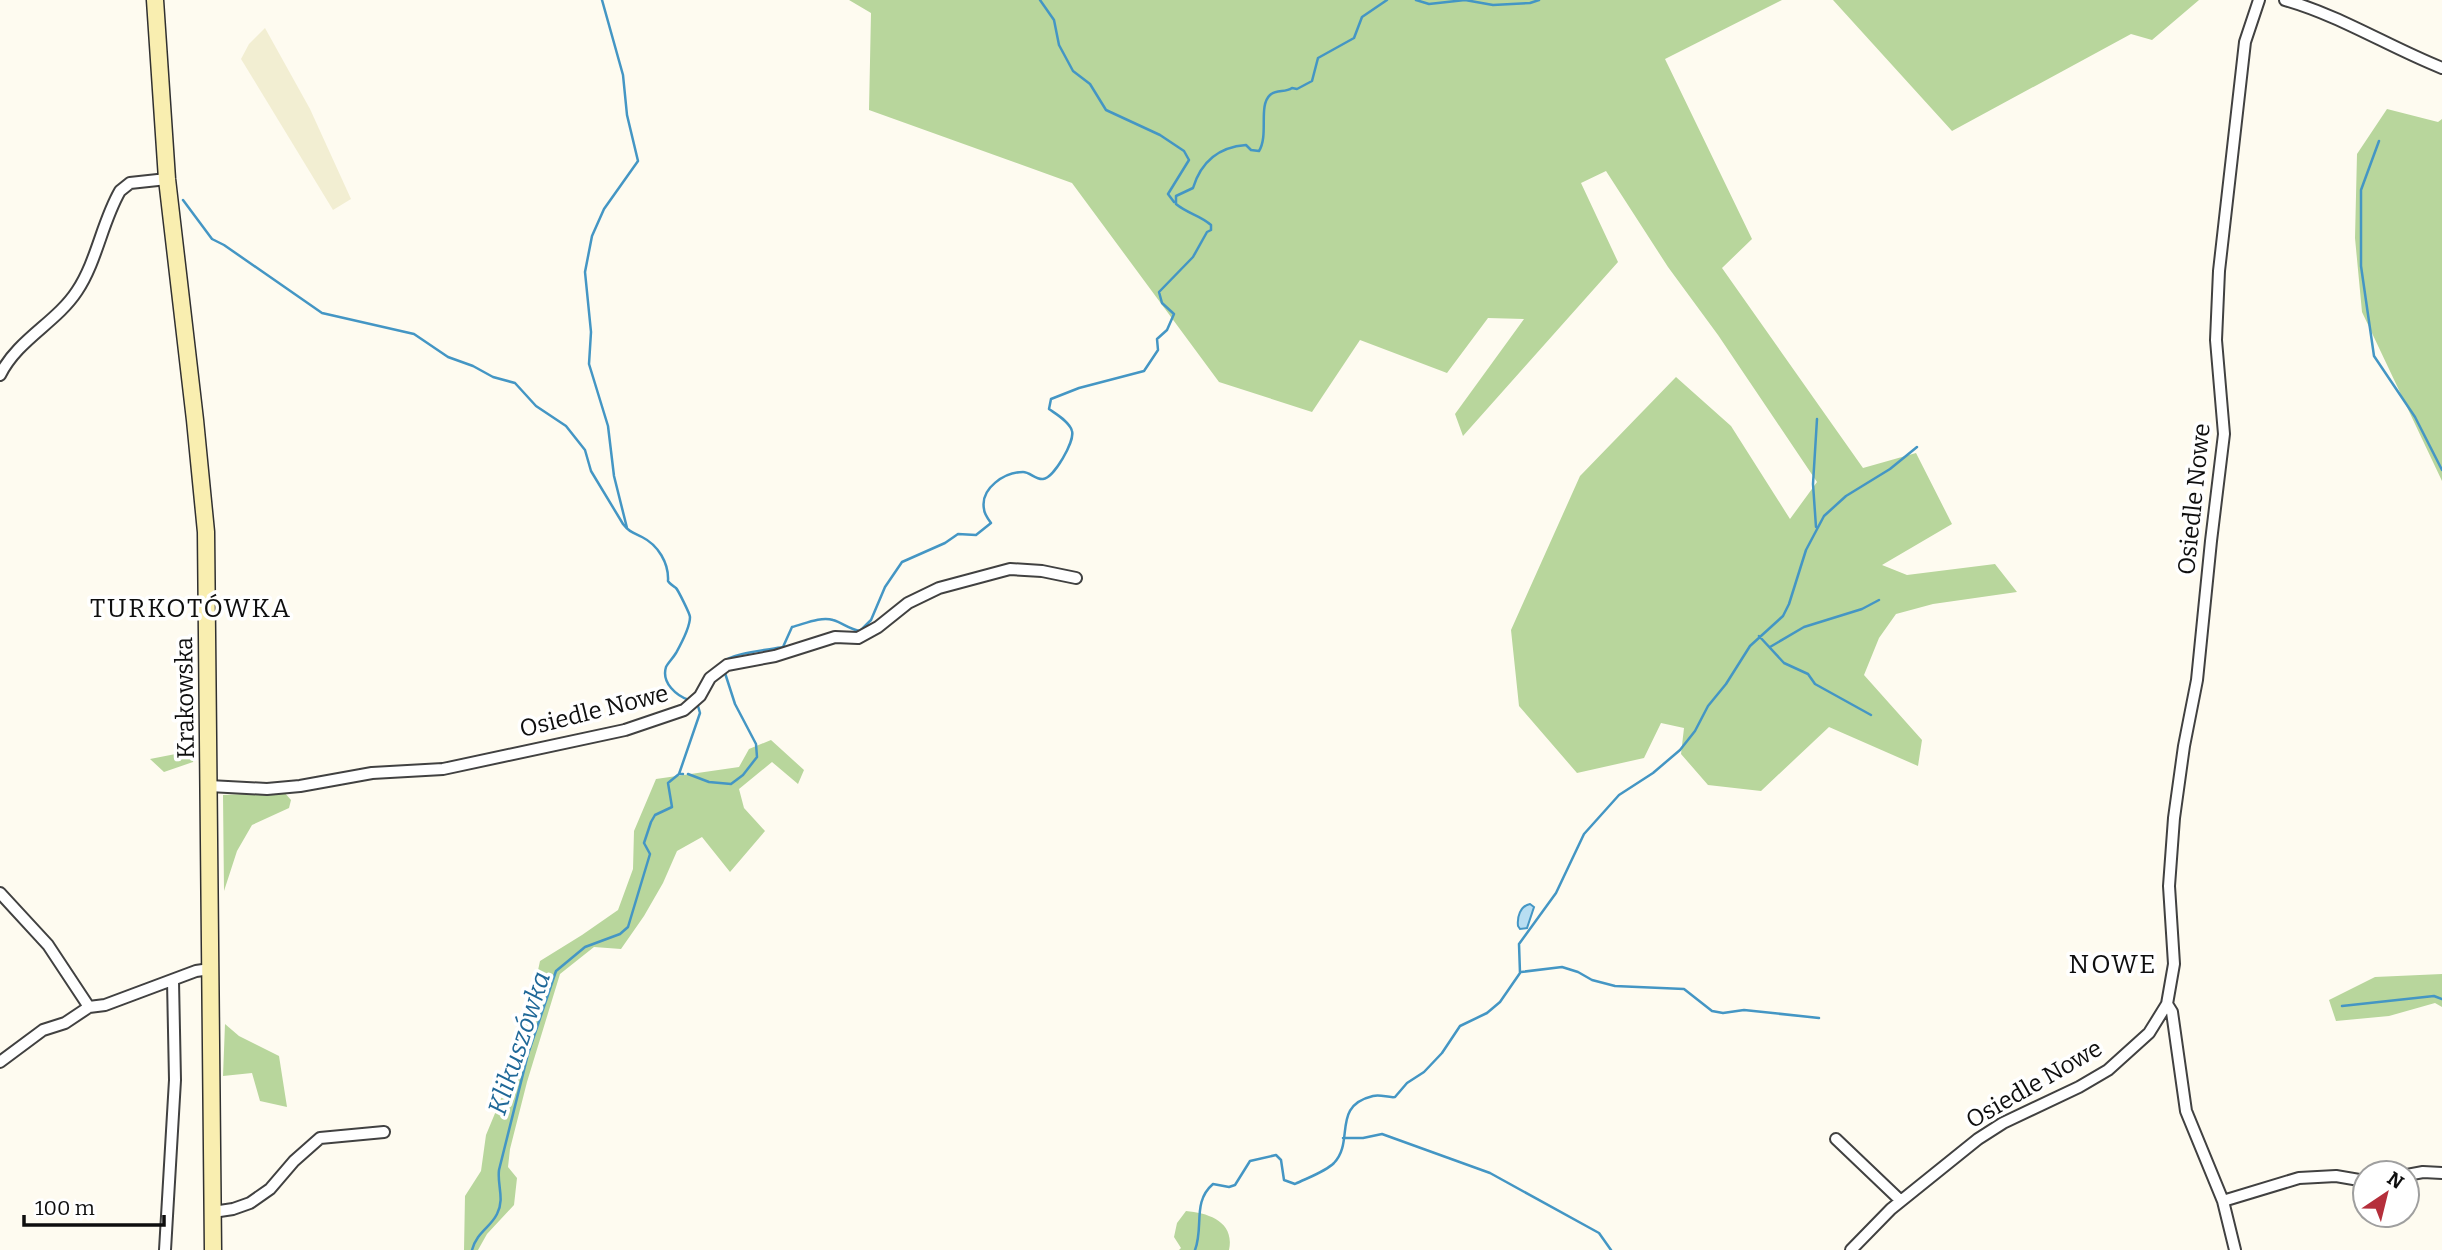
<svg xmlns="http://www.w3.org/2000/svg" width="2442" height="1250" font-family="Bitter,serif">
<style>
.farmland{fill:#f2eed2}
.forest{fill:#b8d69c}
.water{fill:#b8def2;stroke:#4496c4;stroke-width:2}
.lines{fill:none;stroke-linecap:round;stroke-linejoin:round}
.stream{stroke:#4496c4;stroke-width:2.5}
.street-casing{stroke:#414141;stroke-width:14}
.secondary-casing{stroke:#303030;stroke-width:19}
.street{stroke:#fff;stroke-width:10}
.secondary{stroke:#f9eeb0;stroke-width:16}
.labels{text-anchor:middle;stroke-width:7;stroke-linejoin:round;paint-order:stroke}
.street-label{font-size:24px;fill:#0e0e0e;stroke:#fff}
.neighbourhood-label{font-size:26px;letter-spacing:2px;fill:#0e0e0e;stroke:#fff}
.water-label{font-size:26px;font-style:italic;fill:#1f6898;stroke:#fff}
</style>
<rect width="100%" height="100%" fill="#fefbf0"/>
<path class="farmland" d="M265,28l45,81 41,90 -18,11 -92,-151 8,-15z"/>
<path class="forest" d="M849,0h933l-117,59 87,180 -30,29 141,200 53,-15 36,71 -70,41 25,10 88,-11 22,28 -84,12 -37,10 -17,24 -15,37 58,65 -4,26 -89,-39 -68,64 -53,-6 -27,-31 3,-26 -23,-5 -17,35 -67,15 -58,-67 -8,-76 69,-154 96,-99 55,49 59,93 27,-37 -99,-147 -50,-68 -62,-96 -25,12 37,79 -155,174 -8,-22 69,-95 -36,-1 -41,55 -87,-33 -48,72 -93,-30 -147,-199 -203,-73 2,-97z
M1833,0h366l-47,40 -21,-6 -179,97z
M2387,109l51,13 4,-3v362l-80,-169 -7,-74 2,-84z
M771,740l33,30 -6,14 -26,-22 -33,27 5,19 21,23 -35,41 -28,-35 -25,14 -14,32 -19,33 -23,33 -27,-2 -34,27 -33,108 -17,67 -2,18 9,11 -3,27 -27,29 -9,16h-14l1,-54 16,-25 5,-36 17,-41 28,-91 9,-42 42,-26 36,-25 15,-41 1,-38 22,-52 83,-12 10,-18z
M196,750l-3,12 -29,10 -14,-13z
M284,792l7,8 -2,8 -37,17 -15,26 -13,40 -1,-96z
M2442,974v33l-7,-4 -46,13 -53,5 -7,-21 46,-23z
M225,1024l14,12 40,20 8,51 -27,-6 -8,-28 -29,3z
M1186,1211c23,2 49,11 43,39h-50l2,-2 -7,-11 3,-14z"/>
<path class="water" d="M1530,904l4,3 -7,21 -7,1 -2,-3c-1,-9 2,-20 12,-22z"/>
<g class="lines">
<path class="stream" d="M602,0l21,75 4,40 11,46 -34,48 -12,27 -7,36 6,60 -2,32 19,62 6,50 13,52
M1040,0l14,20 5,25 14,26 17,13 16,26 54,25 24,16 5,9 -21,34 6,8
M1416,0l13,4 36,-4 28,5 37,-2 9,-3
M2379,141l-18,49v76l13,90 41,61 27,53
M183,200l29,39 12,6 98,68 92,21 34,23 25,9 20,11 22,6 21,23 30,20 19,24 6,21 32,53c6,8 11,9 19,13 16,8 27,26 26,44 2,3 5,5 8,7 2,2 14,26 14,29 0,11 -9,27 -14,36 -3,5 -8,10 -10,14 -5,16 11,29 23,33
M1816,527l-3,-43 4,-65
M1759,636l25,27 24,11 7,10 56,31
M1770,647l34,-20 58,-18 17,-9
M722,663c8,-10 46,-13 61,-16l9,-20c12,-3 29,-11 41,-7 10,3 16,9 27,11l11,-11 14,-33 17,-25 43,-19 13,-9 18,1 15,-12c-3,-4 -7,-10 -7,-14 -4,-21 21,-37 39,-37 7,0 13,8 20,7 11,-1 32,-38 29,-48 -2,-9 -16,-17 -23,-22l2,-10 28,-11 65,-17 14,-21 -1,-11 10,-9 7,-16 -12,-11 -3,-11 34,-35 14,-25 4,-2v-5c-11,-10 -23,-11 -35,-21v-8l17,-8c8,-26 26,-41 53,-43l5,5 8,1c10,-16 -1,-45 11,-56 7,-6 15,-2 22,-7l5,1 15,-8 6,-23 36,-20 8,-21 25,-17
M679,774l21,-61 -2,-7 -3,-2
M688,774l21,8 22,2 12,-9 14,-18 -1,-13 -21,-40 -10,-31
M1521,972l41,-5 16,5 14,8 23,6 69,3 28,22 11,2 21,-3 75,8
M2342,1006l92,-10 8,3
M1343,1138h20l19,-4 108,39 109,60 12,17
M472,1250c5,-18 18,-22 25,-36 8,-15 0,-29 2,-44l29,-116 28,-83 29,-24 35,-13 8,-7 22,-73 -6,-11 7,-21 4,-7 17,-8 -4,-24 11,-9h4
M1195,1250c9,-23 -3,-48 18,-66l16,3 6,-2 15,-24 26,-6 5,5 3,20 11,4c12,-6 30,-12 39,-21 21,-22 -3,-57 39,-67 8,-2 15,2 22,1l12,-14 17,-11 18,-19 18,-27 27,-13 13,-11 20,-29 -1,-29 37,-51 28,-59 35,-39 34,-22 27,-23 15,-19 13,-25 18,-22 24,-38 33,-30 6,-12 17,-54 18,-34 22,-20 44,-27 27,-22"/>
<defs>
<path id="street" d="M2285,0c56,16 104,47 157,68
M0,375c18,-36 56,-52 77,-84 20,-30 25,-69 43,-100l10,-8 37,-4
M209,786l58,3 33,-3 72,-13 71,-4 182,-39 59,-20 16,-14 10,-18 17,-13 48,-9 60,-19 23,1 20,-11 30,-24 31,-15 71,-19 32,2 34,7
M0,893l48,52 41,62 16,-2 91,-34 14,-2
M2167,1004l5,8 14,99 37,90 12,49
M0,1062l43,-32 22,-7 24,-16
M1836,1139l65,62
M2407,1175l16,-3 19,1
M2223,1201l76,-23 37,-2 29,5
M213,1212l20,-3 17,-6 20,-14 24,-28 26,-23 64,-6
M165,1250l10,-170 -2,-99
M1851,1250l40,-41 87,-70 25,-16 76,-36 29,-17 41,-37 18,-29 7,-40 -5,-78 5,-68 10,-72 13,-66 14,-139 13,-107 -8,-94 3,-69 26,-229 14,-42"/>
<path id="secondary" d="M155,0l12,179 28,241 11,112 7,718"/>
</defs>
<use href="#street" class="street-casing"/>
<use href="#secondary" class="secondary-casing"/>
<use href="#street" class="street"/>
<use href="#secondary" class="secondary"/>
</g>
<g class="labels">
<g class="street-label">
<text transform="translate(2194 499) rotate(-84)" y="8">Osiedle Nowe</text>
<text transform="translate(185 698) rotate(-91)" y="8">Krakowska</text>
<text transform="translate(594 711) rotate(-14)" y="8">Osiedle Nowe</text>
<text transform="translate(2034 1084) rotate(-30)" y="8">Osiedle Nowe</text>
</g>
<g class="neighbourhood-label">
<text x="191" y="617">TURKOTÓWKA</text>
<text x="2113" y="973">NOWE</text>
</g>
<g class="water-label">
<text transform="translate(519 1043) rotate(-72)" y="9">Klikuszówka</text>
</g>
</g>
<g transform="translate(2386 1194) rotate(35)"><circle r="33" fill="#ffffff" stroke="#9f9f9f" stroke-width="2"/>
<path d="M0-5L12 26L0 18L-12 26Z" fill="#b52f3b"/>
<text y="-10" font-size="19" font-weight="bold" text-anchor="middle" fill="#0e0e0e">N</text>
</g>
<path d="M24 1215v10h140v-10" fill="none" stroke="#0e0e0e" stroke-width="3.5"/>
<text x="35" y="1215" font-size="21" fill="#0e0e0e" stroke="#ffffff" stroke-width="5" paint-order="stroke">100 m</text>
</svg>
